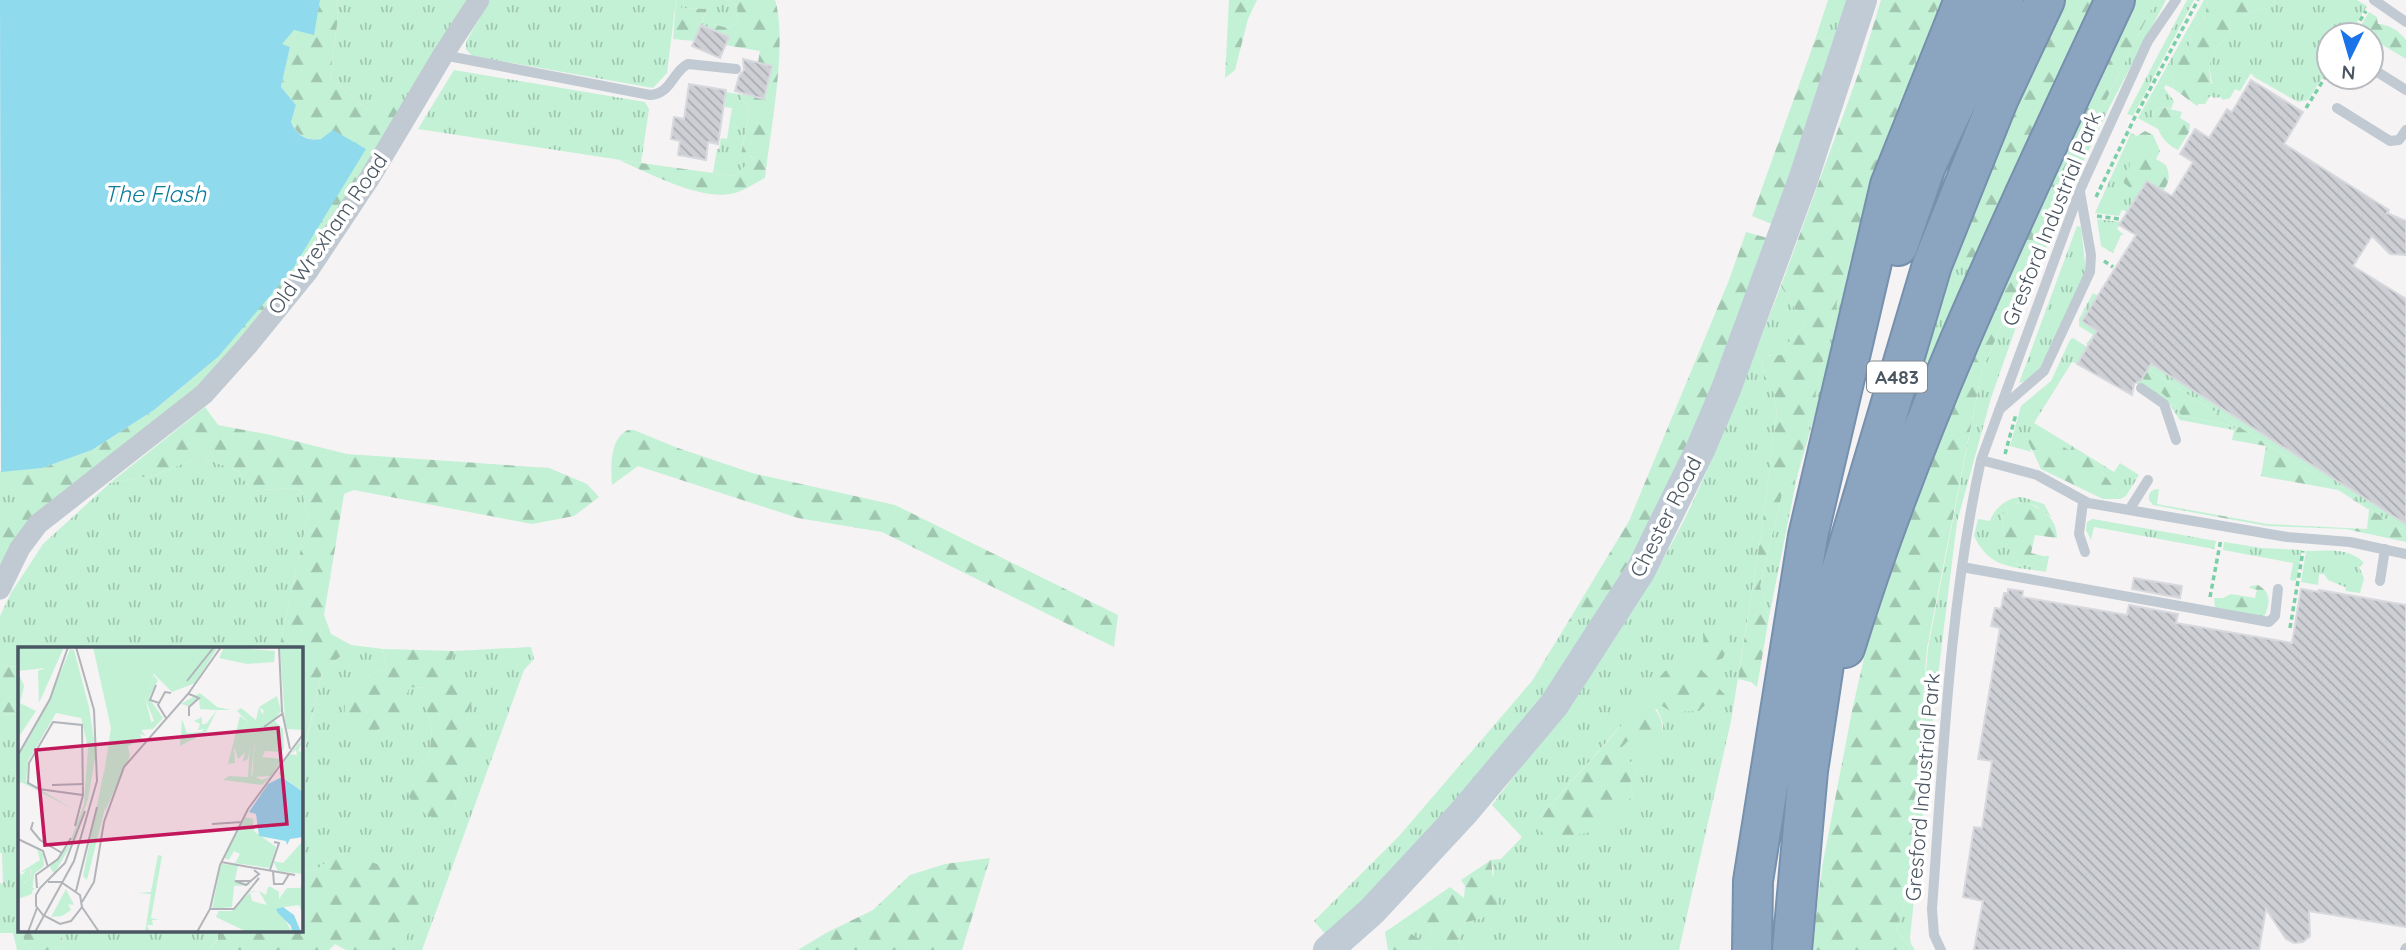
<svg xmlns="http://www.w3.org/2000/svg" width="2406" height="950" font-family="Quicksand,sans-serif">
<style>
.grass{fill:url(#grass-tufts);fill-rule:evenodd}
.forest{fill:url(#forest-firs)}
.water{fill:#90daee}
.building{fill:url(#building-back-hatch);stroke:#d7d9de;stroke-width:2}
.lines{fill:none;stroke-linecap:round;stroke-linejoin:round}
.highway-casing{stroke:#7690ad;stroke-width:42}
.path{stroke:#7ad0a6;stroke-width:3.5;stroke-dasharray:5 3.5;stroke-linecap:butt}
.lane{stroke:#c1cad2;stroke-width:10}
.street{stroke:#c1cad2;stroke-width:21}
.secondary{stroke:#c1cbd6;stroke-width:30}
.highway{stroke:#8ba5c1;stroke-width:38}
.labels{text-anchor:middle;stroke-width:7;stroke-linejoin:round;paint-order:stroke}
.shield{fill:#fff;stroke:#808990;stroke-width:2}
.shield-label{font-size:19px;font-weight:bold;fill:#4a5661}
.street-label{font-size:21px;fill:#4a5661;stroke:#fff}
.water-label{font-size:23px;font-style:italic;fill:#0c7c9b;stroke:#fff}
.inset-road{fill:none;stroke:#b1b4b9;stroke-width:2}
.view{fill:#c2185b;fill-opacity:0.15;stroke:#c2185b;stroke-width:3.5}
.inset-edge{fill:none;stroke:#4a5661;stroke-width:3.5}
</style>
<defs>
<pattern id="grass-tufts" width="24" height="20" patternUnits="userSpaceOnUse" patternTransform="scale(1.75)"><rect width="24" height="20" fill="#c3f1d5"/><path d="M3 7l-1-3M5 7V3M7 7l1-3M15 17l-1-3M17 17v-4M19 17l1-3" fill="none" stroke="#a0c6b0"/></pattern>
<pattern id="forest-firs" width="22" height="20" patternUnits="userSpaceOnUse" patternTransform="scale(1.75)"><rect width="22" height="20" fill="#c3f1d5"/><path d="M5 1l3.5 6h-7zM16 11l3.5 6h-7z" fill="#a0c6b0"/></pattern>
<pattern id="building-back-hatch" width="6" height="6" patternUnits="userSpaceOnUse" patternTransform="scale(1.75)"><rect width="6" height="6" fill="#cdcfd5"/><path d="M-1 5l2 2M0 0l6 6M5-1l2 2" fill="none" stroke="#a8abb0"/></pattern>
</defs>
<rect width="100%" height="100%" fill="#f5f3f3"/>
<path class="grass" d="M336,0h132l-68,108 -31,3 -39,-33 8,-61z
M490,0h186l-9,73 -14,15 -181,-32 -6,-7v-7z
M681,0h46l10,6 1,16 -10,6 -14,-4 -3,5 -10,-4 6,-16 -27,-1z
M1828,0h27l-13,43 -10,-5 -17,2z
M1938,0h9l-121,375 -29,102 -28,140 -9,-31 22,-92 15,-18 38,-168 69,-219z
M2156,0h10l-56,106 -40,83 -42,104 -37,105 -34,124 -23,186 -24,230 1,6 4,6 -4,-1 -15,-20 12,-38 20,-243 54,-278 79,-180z
M2187,0h7l-61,116 -6,-2z
M2204,0h4l-4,20 -11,9 -5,20 -17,25 3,15 -8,-4 -2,3 10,13 -3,8 -10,-2 -9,4 6,18 -20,-11z
M2276,0h81l10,6 -18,29h-20v32l-21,33 -10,2 -44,-25 -3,-4 -11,18 -5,-2 -5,9 -7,2 -3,-3 -5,1 -5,-2 -5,8h-7l14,-21 -3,-17 5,-15 33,-38 25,-6z
M454,70l191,32 4,7 -8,54 -223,-34z
M726,92l17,3 -1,5 6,6 1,8 -8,39 8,2 4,4 -18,17 -22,-3 4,-24h2l2,-11 6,1 5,-31 -7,-1z
M2131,133l6,3v22l-4,2 14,21 -19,31 -6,-2 -3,6 -24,-3z
M1972,186l15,65 -83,200 -19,-4z
M2097,219l24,3 -4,7 7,6h-3l-8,18 -12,-7z
M2077,226l4,1 5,45 -46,96 -13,13 -8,2z
M1781,286l24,39 -14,14 -10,16 -19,1 2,23 10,14 3,19 -15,116 -31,193 -52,229h-215l-6,-12 5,-15 20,-5 11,-45 -3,-13 10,-1 21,-22 -30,-32c72,-94 146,-189 198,-297 34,-72 62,-148 91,-222zM1657,709c12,24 6,27 -13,42l-16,-11 -8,9 16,20 -6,14 3,13 -15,11 -84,17 82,-93 22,-20z
M2093,293l13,8 -14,4 -10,16 324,203v8l-327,-206v-7z
M2073,338c36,25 86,40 109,78l53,10 -1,4 -54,-10 -10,-15 -85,-54 -8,13 -5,-2 -38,61 38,23 -2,6 -19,-13 -21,11 2,2 -22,-6 11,-40 30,-25 19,-41z
M200,457l37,13 15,21 36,-3 14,3 6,25 -29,133h-260v18l-19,-1v-50l11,-23 32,-49 67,-61 44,-8z
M2093,459l21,13 6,-9 19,12 -13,21 -6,3v-3z
M29,469l-10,11 11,21 -30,56v-86z
M2022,497l22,7 7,13 -15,-11 -18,-4 -16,13c3,16 1,25 13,38l-3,7 2,3 18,3 4,-4 9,-1 -2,-5h6l-3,16c-33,-6 -56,-2 -72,-36l4,-17 12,2c4,-13 18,-24 32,-24z
M2093,519l123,22 -2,8 -120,-22 -3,13 -5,-10 1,-8z
M2224,542l38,6 40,2 -6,31 -6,-1 3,-17 -70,-13z
M2306,551c20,0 43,-4 58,12l-5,4 5,11 -4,15 -14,-2 -1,-4 -17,-7 -4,-6h-5l-1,11 -17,-3z
M1602,612l-98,138 -176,187 -14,-16 86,-86 132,-154 36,-59z
M351,645l32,4 4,19 -24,11 38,34 8,-26 18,1v23l5,20 -3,26 -17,15 40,41 10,-30 -7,-8 26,-40 -15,-18 -18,-52 7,-14 76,-4 3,12 -10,11 -102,280h-20l18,-70 -82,-26 -22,16 -9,1 -6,-13v-90l21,-97 19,-15z
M0,714l19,1v216h3l3,13 7,6h-15l-4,-17h-13v-50l3,1 -1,-31h-2z
M1417,910l18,29v11h-7l-3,-7 -28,-19z
M61,931h157v7l-9,12h-149l3,-7z"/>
<path class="forest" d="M320,0h16l2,17 -8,61 39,33 12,-7 19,4 -94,160 -105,122 -121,95 -80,93v-45l16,-29 3,-24 10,-11 13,-1 50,-18 62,-40 64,-53 110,-221c-16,7 -29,3 -37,-14l5,-17 -15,-18 9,-40 -9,-3 13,-14 19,4z
M676,0h5v8l26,1 -13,32 -21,-2z
M727,0h48c13,41 -5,133 -10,178 -10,5 -20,12 -30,15 -33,9 -86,-20 -116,-33l116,16 18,-18 -4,-3 -8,-1 8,-40 -1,-8 -6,-6 1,-7 21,5 8,-32 -14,-4 2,-11 -35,-6 4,-8 -18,-8 2,-5 15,4 10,-6 -1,-16z
M1229,0h28l-9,19 -13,51 -10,8z
M1881,0h58l-35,89 -69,219 -38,169 -15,17 -22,92 9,31 -12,70 -6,-5 -13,-3 24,-151 15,-116 -3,-19 -10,-14 -2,-23 19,-1 10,-16 14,-14 -24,-39 79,-217z
M2059,0h40l-112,251 -24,15 -11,-16z
M2131,0h25l-95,190 -79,180 -55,278 -19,243 -12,38 14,19 5,2h-104l12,-88 29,-151 29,-128 57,-167z
M2208,0h68l-4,7 -25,6 -33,38 -5,15 3,28 -9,3 -6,9 -23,-17 -3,-15 6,-19 11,-6 5,-20 11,-9z
M2369,12l8,5 1,7c12,1 20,6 28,16v19l-35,-21v-3h-16z
M1832,38l10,5 -65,183 -25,-10 63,-176z
M2161,107l21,5 -2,6 10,6 -1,8 -11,18c-18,-9 -20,-21 -26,-39z
M2145,131l8,4 7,16 -4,8 10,6c4,11 4,16 -3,26l-16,-10 -8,8 -10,-2 -5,-4 -1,-9 6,-5 1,-8 7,-3 -5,-7 5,-7v-8z
M1746,232l25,7 -92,230 -77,143 -34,10 61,-101 100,-241z
M2093,335l313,197v10l-60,-13 -79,-3 -114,-21 -4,-5c-1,-7 3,-11 10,-11l-2,15 110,20 100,5 2,-19 -31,-20 -77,-14 5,-30 -34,-6 3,-14 -53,-10c-20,-32 -64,-52 -96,-72z
M205,407l13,18 53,10 76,19 202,14 38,16 12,13 -25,19 -42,8 -178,-34 -10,4 -20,121 7,19 20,11 -10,11 -19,15 -21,95v-117h-22l29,-133 -6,-25 -14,-3 -36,3 -15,-21 -37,-13 -46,18 -44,8z
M628,430h6l41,17 77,26 143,32 223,110 -4,32 -232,-115 -84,-14 -160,-52 -26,19c-1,-17 -3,-46 16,-55z
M2040,436l11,3 19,12 2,-5 21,13 27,37v3h-17l-62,-30 -13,-28 3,-4z
M2021,502c19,4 36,15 36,36l-22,-3 -4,18 12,3 3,5 -10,1 -4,4 -18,-3 -3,-3 4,-7c-14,-15 -9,-21 -13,-38l12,-11z
M2258,585c14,8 12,19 6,32l-49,-9 -1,-10h9l8,-4 24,4 2,-8 -8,-2 2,-2z
M1719,628l11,13 -7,17 -16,7 -8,-7 5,-7 -1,-18z
M383,649l72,2 -6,14 10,8 14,27 -7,17 15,18 -2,22 -13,16 -10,2 6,8 -10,30 -14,7 -13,-6 -16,-17 3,-25 17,-15 3,-26 -5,-20v-23l-18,-1c-3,8 -4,21 -9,27 -13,15 -35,22 -53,22l-3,-16 2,-28 17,-13 24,-11z
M1694,662l33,35 -11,10 -7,-6 -10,10 -27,1 -15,-9 -6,-16 14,-16z
M0,666l19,1v48l-19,-1z
M1647,701c18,14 25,43 -3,50l-16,-10 -8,8 16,20 -6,14 3,13c-12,9 -18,18 -28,28 -14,13 -41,12 -59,12l-12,-12 87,-98 1,-9 16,-6 2,-7z
M338,854l28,6 54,20 2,15 -20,55h-56l-11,-6 -6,6h-120l9,-11v-8h83v-73l6,13 9,-1z
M990,858l-28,92h-164l28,-17 47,-23 37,-35 35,-11z
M1491,860l5,46 -13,12 -20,5 -5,15 6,12h-29v-11l-18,-29 33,-23 14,11 1,-12 -4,-6z
M1397,924l28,19 3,7h-40l-3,-18z
M22,931h39l2,13 -3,6h-28l-7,-6z"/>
<path class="water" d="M0,0h320l-6,35 -20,-5 -12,14 8,3 -9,40 15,18 -5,17c6,14 15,19 30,17l12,-9 33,19 -74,121 -74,87 -64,53 -62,40 -50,18 -41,4z"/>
<path class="building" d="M701,25l28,12 -9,21 -28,-12z
M743,59l29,7 -8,33 -29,-8 4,-15 5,-6z
M2251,80l52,32 -19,32 105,66 -2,3 19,8v34l-16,-1 -18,-18 -19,30 53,33v225l-255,-160 -10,16 -7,4 -2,11 -55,-31 20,-33 -15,-10 54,-86 -17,-10 28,-44 25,15 21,-34 -13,-8 15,-25 14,9 18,-29 5,3z
M689,84l37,6 -8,54 -10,-2 -2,18 -28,-5 2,-14 -9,-2 3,-22 10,2z
M2134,578l48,8 -2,12 -48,-9z
M2008,589l15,2 -1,6 105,18 2,-10 49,9 -2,9 116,20 9,-54 18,3v-2l87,15v322l-97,-16 1,25 -7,6 -9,1 -8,-4 -20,-30 -7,41h-285l9,-49 -20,-4 11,-70 8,1 10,-67 -14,-2 22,-131 -9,-2 4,-18 6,1 3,-16h4z"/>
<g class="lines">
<defs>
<path id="highway" d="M1898,246l28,-80 78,-166
M1845,648c69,-224 171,-436 270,-648
M1752,950l1,-69 55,-345 82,-351 74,-185
M1792,950l16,-179 27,-180 97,-326 67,-167 46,-98"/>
</defs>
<use href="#highway" class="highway-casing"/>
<path class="path" d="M2351,35l15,-24
M2306,108l23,-37
M2096,197l39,-80 63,-117
M2097,216l22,3
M2104,261l9,6
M2005,454l11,-40
M2210,597l11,-58
M2290,628l13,-77"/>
<path class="lane" d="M2374,0l32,22
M443,55l207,40c21,-1 22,-23 38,-31l48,5
M2371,68l35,22
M2337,108l53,33 9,-1 7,-10
M2141,388l23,16 12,36
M1999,410l45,-39 46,-99 1,-17 -11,-63
M1981,460l99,-270 68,-149 28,-41
M2083,502l-4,32 6,18
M2129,510l19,-30
M1962,567l307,55 6,-6 3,-27
M2380,581l5,-32
M1941,950l-7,-15 -2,-26c11,-148 17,-304 49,-449l56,15 51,28 199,34 63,5 56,12
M2405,950l1,-2"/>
<path class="street" d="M0,589l20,-41 18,-24 166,-130 43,-48 61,-75 61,-92 74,-124 36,-55"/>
<path class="secondary" d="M1328,950l44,-39 92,-99 90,-107 87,-135 59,-120 26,-61 77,-209 59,-180"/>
<use href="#highway" class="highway"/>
</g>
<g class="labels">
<rect class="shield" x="1867" y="361.5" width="60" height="31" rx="5"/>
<g class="shield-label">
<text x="1897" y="384">A483</text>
</g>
<g class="street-label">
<text transform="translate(2052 219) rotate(-68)" y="7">Gresford Industrial Park</text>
<text transform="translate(328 234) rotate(-55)" y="7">Old Wrexham Road</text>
<text transform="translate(1666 517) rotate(-63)" y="7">Chester Road</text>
<text transform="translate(1923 787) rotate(-85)" y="7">Gresford Industrial Park</text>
</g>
<g class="water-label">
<text x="155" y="202">The Flash</text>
</g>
</g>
<g transform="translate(18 647)">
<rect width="285" height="285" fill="#f5f3f3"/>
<path d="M75,0h70l-18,51 8,31 -12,1 5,6 -6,-2 2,5 -14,7 2,10 -25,55v-26l-8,34 14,-91zM206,0l51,4 -1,11 -27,2 -28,-6zM262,0h23v83l-16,-1 -2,-8zM259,49l4,15 -7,9 9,9 1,19 -2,4 -17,-1 -3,6 20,2 -11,17 -19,1 4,-46 8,-20 -5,-4zM222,69l8,6 -12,16 15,3 -3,18 -6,3 3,-9 -7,6 -4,-13 1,17 -7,1zM285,89l-5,9 5,-5 -5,11 5,1v40l-24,-18 9,-20 9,1 -1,-5 -5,4zM227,170l8,2 1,12 22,16 -6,21 -35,-5 5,-9 -6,-3 -5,9 -5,-2zM285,194v33l-25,-3 -5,-10 10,2zM19,202l6,5 1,12 -10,8 -2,20 -14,5 11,-13 -6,-2 8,-5v-10l-12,4 21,-13zM203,217l17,1 -3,15 16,5 -17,1 -2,21 -20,2zM285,237v29l-4,-8 -21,3 14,24h-45l-31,-15 3,-6h13l19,-20 7,1h-8l2,9 15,4 -8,-14 7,4 2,-8h3l8,5v7l8,-11h13z" fill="#c3f1d5"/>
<path d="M0,0h46l-25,56 -1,-32 7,-3 -27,3zM145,0l-10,28 5,5 -9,18 14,20 -10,11 -5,-5 6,-3 -9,-23zM52,2l4,1 15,57 7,46 -8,46 -16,44 -18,31 -4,-7 19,-22 15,-41 4,-57 -7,-29 -25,-5 -28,48 -2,20 47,28 -52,-27 -3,4v-29l32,-58zM0,25l6,14 -4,17 16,8 -18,27zM182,46l17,14 14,3h-14l-11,22 -26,14 2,-27 5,14 14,-1 4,-3 -7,1 2,-6 -6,-3 8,-4v7h4l11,-14 -17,-1 -1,-11 -11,8 -7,-2zM241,60l7,14 -9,12 9,3h-8l-3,7 -4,32 11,5 9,-4 -9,9 -39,-5 6,-4 19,1 2,-36 -14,-3 12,-16 -11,-11 4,-3 15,12zM86,123l2,34 -19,76 -4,-4zM140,208l4,1 -11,62 8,2h-7l1,5h-6l3,7h-5l6,-38 -13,-1 13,-1zM12,220l1,13 -8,3 12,6 -17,9v-25l4,2zM48,242l8,16 -6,-1 3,6 -9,6 -11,1z" fill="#c3f1d5"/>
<path d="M145,0h55l-23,36 -23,9 -21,-21z" fill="#c3f1d5"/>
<path d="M264,130l21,15v45l-13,2 -3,6 -1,-4 -27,-5 -3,-22 -7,-2 19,-28zM265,260l11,8 7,17h-9l-1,-6 -13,-13 -2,-4z" fill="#90daee"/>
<path class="inset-road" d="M261,0l3,64 8,38M169,34l27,-34M138,38l-6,15 9,3M171,47l10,4 -10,9v9M148,71l-8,-13 7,-13 6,1M35,75l29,3 1,70 -44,-6 -11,-6 1,-20zM246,80l18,-13M0,108l32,-56 18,-52M34,138l32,-1M15,175l-2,7 9,11 22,13M194,177l30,-2M57,179l8,-31M0,192l25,12 5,16M203,215l74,13M252,223l9,-27 -5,-1M255,224l1,13h9l6,-10M232,234h-15l11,4 13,-11 -5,-4M30,235h13l19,13 2,12 -11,14 -11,3 -17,-9 -7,-9v-11l4,-7 25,-25 20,-52M19,241l-1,-13 22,-16 13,-21M58,244l21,-84M64,255l12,-20 10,-60 20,-55 64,-73 33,-47M64,260l17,25M192,262h24l25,-31M10,285l9,-24M17,285l39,-71 23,-80 -3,-71 -18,-63M179,285l13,-23 10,-44 28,-56 56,-76"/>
<path class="view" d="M260,81l9,96 -242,21 -9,-95z"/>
<rect width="285" height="285" class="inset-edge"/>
</g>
<g transform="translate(2350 56) rotate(185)"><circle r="33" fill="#ffffff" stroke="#b7bbc0" stroke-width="2"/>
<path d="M0-5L12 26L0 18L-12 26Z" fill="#1a73e8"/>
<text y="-10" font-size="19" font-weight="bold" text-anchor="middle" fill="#4a5661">N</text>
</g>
</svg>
